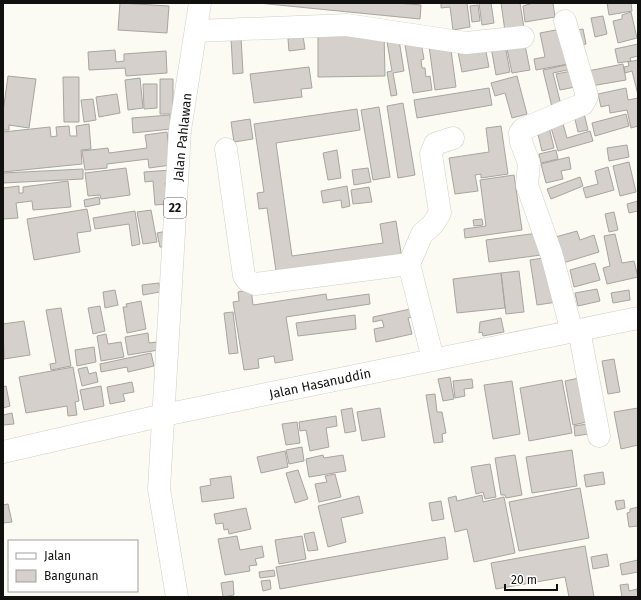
<svg xmlns="http://www.w3.org/2000/svg" width="641" height="600" font-family="'Fira Sans',sans-serif">
<style>
.building{fill:#d5d0cb;stroke:#a8a49f}
.lines{fill:none;stroke-linecap:round;stroke-linejoin:round}
.minor-casing{stroke:#cfcec7;stroke-width:23}
.major-casing{stroke:#cfcec7;stroke-width:23}
.highway-casing{stroke:#cfcec7;stroke-width:23}
.minor{stroke:#fff;stroke-width:22}
.major{stroke:#fff;stroke-width:22}
.highway{stroke:#fff;stroke-width:22}
.labels{text-anchor:middle;stroke-width:3;stroke-linejoin:round;paint-order:stroke}
.shield{fill:#fff;stroke:#585856;stroke-width:1}
.shield-label{font-size:12px;font-weight:bold;fill:#10100e}
.street-label{font-size:13px;fill:#10100e;stroke:#fff}
</style>
<rect width="100%" height="100%" fill="#fbfaf3"/>
<path class="building" d="M120,3l49,3 -2,27 -49,-3z
M258,3h139l24,2 -1,14z
M441,3h26l3,24 -17,3 -3,-23 -9,1z
M479,3h12l3,20 -12,2z
M501,3h19l4,25 -19,3z
M553,3l2,14 -30,5 -2,-16 10,-3z
M607,3h24l1,8 -23,4z
M478,5l2,16 -8,1 -2,-16z
M631,12l6,26 -19,5 -5,-22 9,-2v-4z
M603,16l4,18 -12,3 -4,-19z
M561,29l7,35 -32,6 -2,-11 11,-2 -5,-24z
M583,29l3,15 -10,2 -4,-15z
M384,32l1,44 -67,1v-44z
M303,36l2,13 -16,2 -1,-12z
M241,37l2,36 -10,1 -2,-36z
M420,37l4,22 -3,1 1,8h3l1,9 4,-1 2,14 -19,3 -9,-54z
M399,40l5,31 -11,2 4,22 -6,1 -4,-24 5,-1 -5,-29z
M524,40l6,30 -18,3 -6,-29z
M450,43l6,44 -21,3 -6,-44z
M638,44v12l-8,2 1,3 -13,2 -3,-14z
M505,45l5,27 -14,3 -5,-28z
M485,47l4,20 -27,5 -4,-20z
M115,50l1,12 8,-1v-7l42,-3 1,22 -41,3 -1,-8 -36,2 -1,-18z
M638,60v35l-6,-24 -7,2 -1,-6 5,-1 -1,-4z
M571,64l1,5 -19,4 8,32 -9,2 -9,-37z
M623,64l3,16 -35,6 -3,-15z
M309,67l3,21 -11,1 1,8 -48,6 -4,-29z
M577,70l3,16 -20,4 -4,-16z
M8,76l28,3 -7,49 -20,-3v5h-6v-18z
M517,76l10,38 -15,4 -7,-25 -10,3 -4,-13z
M63,77h16v45h-15z
M140,78l3,30 -15,2 -3,-30z
M160,79h13v35h-13z
M143,84h14v24l-13,1z
M489,88l3,17 -75,13 -3,-18z
M626,88l2,12 10,-2v28l-7,2 -4,-18 -17,3 -1,-8 -8,2 -3,-13z
M117,94l3,19 -21,4 -3,-20z
M93,99l3,21 -12,2 -3,-22z
M403,103l12,72 -17,3 -11,-72z
M379,107l11,70 -17,3 -12,-70z
M357,109l3,21 -84,13 16,113 91,-13 -3,-19 16,-3 6,38 -125,19 -10,-70 -8,1 -2,-16 7,-1 -10,-68z
M583,109l5,21 -10,2 -5,-21z
M626,114l3,12 -34,10 -3,-13z
M170,115l1,14 -38,4 -1,-15z
M561,117l6,21 23,-7 3,10 -35,10 -9,-30z
M250,119l3,20 -19,3 -3,-20z
M89,124l2,25 -10,1 1,14 -79,8v-40l47,-5 1,10 6,-1 -1,-9 13,-1 1,10h7l-1,-10z
M501,126l7,48 -27,4v-4l-6,1 3,16 -23,3 -6,-36 40,-6 -3,-24z
M549,127l5,21 -12,3 -5,-21z
M167,132l4,33 -22,3 -1,-9 -41,5v4l-22,2 -3,-19 26,-3 1,5 38,-5 -2,-13z
M627,145l2,12 -20,4 -2,-13z
M337,150l4,28 -13,2 -5,-27z
M556,150l2,9 -17,4 -2,-9z
M569,157l2,12 -10,2 2,8 -17,4 -5,-19z
M629,162l7,30 -16,4 -7,-30z
M608,167l6,23 -28,8 -3,-10 15,-4 -3,-13z
M126,168l4,27 -29,4 -1,-4 -12,1 -3,-23z
M368,168l3,14 -17,3 -2,-15z
M83,169v10l-80,4v-10z
M171,170l1,12 -7,1 3,21 -13,1 -2,-24 -8,1 -1,-10z
M514,175l8,55 -57,8 -1,-9 22,-3 -6,-46z
M580,177l3,9 -32,13 -4,-10z
M68,181l3,26 -38,3 -1,-9 -16,2 2,15 -15,1v-31l16,-2v7h4v-6z
M347,186l3,20 -8,2 -1,-8 -18,3 -2,-12z
M369,187l3,15 -19,2 -2,-14z
M99,197l1,7 -15,3 -1,-7z
M638,201v10l-9,2 -2,-9z
M87,209l4,22 -14,2 3,19 -46,8 -7,-41z
M151,210l6,32 -14,2 -6,-32z
M135,211l5,33 -8,2 -3,-22 -34,5 -2,-11z
M614,212l4,18 -9,2 -4,-18z
M482,219l1,6 -9,1 -1,-6z
M167,231l-4,16h-3l-3,-14z
M577,231l3,9 14,-5 5,17 -36,11 -11,-25z
M538,233l3,22 -52,7 -3,-22z
M615,234l7,29 12,-2 4,16 -31,7 -4,-16 7,-2 -6,-30z
M550,257l7,45 -20,3 -7,-45z
M595,263l5,17 -26,7 -4,-17z
M519,271l5,41 -18,2 -5,-41z
M501,273l4,35 -48,5 -4,-34z
M159,283l1,9 -17,3 -1,-10z
M251,289l2,16 73,-11 1,6 42,-6 1,10 -84,13 7,43 -18,3 -1,-7 -16,3 1,9 -15,2 -11,-68 6,-1 -1,-9z
M597,289l3,12 -22,5 -3,-13z
M115,290l3,15 -13,3 -2,-16z
M629,290l1,10 -17,3 -2,-10z
M141,301l5,28 -19,4 -4,-26h4l-1,-3z
M100,306l5,25 -12,3 -5,-26z
M61,308l10,58 -20,4 -1,-6 6,-1 -10,-53z
M415,308l2,8 -9,2 4,16 -36,8 -2,-13 10,-2 -2,-7 -9,2v-5z
M233,312l5,41 -9,1 -5,-41z
M355,315l1,14 -58,7 -2,-13z
M501,318l3,14 -21,4 -1,-4 -3,1 1,-11z
M24,321l6,34 -26,4 -1,-35z
M148,333l1,10 15,-2 1,8 -37,6 -3,-18z
M106,334l2,10 13,-2 3,15 -23,4 -4,-25z
M94,347l2,15 -19,4 -2,-16z
M151,353l3,13 -26,6 -1,-5 -26,5 -1,-8z
M614,359l6,33 -12,2 -6,-33z
M73,367l6,34 -4,1 2,13 -9,1 -1,-10 -41,7 -7,-36z
M87,367l2,7 7,-2 2,10 -16,4 -4,-17z
M450,377l4,22 -11,2 -5,-22z
M579,378l8,44 -14,3 -8,-44z
M472,379l1,9 -9,1 1,7 -10,2 -2,-17z
M562,380l10,53 -43,8 -9,-53z
M512,381l8,53 -27,5 -9,-54z
M132,382l2,10 -11,2 2,7 -15,3 -3,-17z
M6,386l4,20 -7,2v-21z
M101,386l3,20 -20,4 -4,-20z
M435,394l2,18h5l4,21 -4,1 1,8 -9,1 -8,-48z
M352,408l4,23 -11,2 -4,-23z
M380,408l5,29 -23,4 -5,-29z
M638,408v37l-17,4 -7,-37z
M12,413l2,11 -11,1v-10z
M336,416l1,10 -11,2 3,19 -19,4 -4,-21 -6,1 -1,-9z
M297,422l3,21 -14,2 -4,-21z
M587,424l1,10 -13,2 -1,-10z
M302,447l2,14 -15,3 -3,-14z
M572,450l5,36 -45,7 -6,-36z
M285,451l3,16 -27,6 -4,-16z
M323,455l1,3 19,-3 3,16 -37,6 -3,-18z
M515,455l7,40 -16,3 -1,-3h-4l-6,-37z
M490,464l6,33 -11,2 -2,-7 -7,2 -5,-27z
M298,470l10,29 -13,4 -9,-30z
M603,472l2,12 -19,3 -2,-12z
M335,474l6,23 -22,5 -4,-18 12,-2 -2,-6z
M231,476l3,22 -32,4 -2,-15 11,-2 -1,-6z
M580,488l9,50 -70,13 -10,-49z
M482,495l1,7 21,-5 11,56 -41,9 -7,-33 -12,3 -7,-34 8,-2 1,5z
M359,496l4,17 -22,5 5,24 -18,5 -10,-41z
M624,500l1,8 -8,2 -2,-9z
M441,501l3,18 -12,2 -3,-18z
M8,504l4,18 -9,1v-18z
M638,507v19l-9,1 -2,-14 3,-1v-3z
M246,508l5,21 -22,5 -1,-5 -4,1 -1,-7 -7,1 -2,-10z
M314,532l4,18 -10,1 -4,-17z
M237,536l3,14 22,-4 2,11 -9,2 2,6 -8,1 1,5 -25,4 -7,-36z
M302,536l4,23 -27,5 -4,-24z
M445,537l3,22 -168,30 -4,-22z
M585,546l9,51h-25l-4,-20 -69,12 -5,-26z
M607,554l2,12 -16,3 -2,-12z
M638,560v12l-16,3 -2,-11z
M274,570l1,6 -15,2 -1,-6z
M270,580l1,9 -8,2 -2,-10z
M233,581l1,14 -11,2 -2,-14z
M628,584l1,7 8,-2 1,8h-16l-2,-12z"/>
<g class="lines">
<defs>
<path id="minor" d="M565,21l22,75 -4,8 -60,25 -3,4 1,9 8,21 -2,22 25,71 20,76
M196,31l151,-6 119,18 57,-6
M226,149l18,127 4,5 7,3 154,-20 24,95
M409,264l13,-30 11,-10 7,-11 -9,-59 4,-10 18,-6
M579,330l20,106"/>
<path id="major" d="M3,452l161,-37 474,-97"/>
<path id="highway" d="M177,597l-18,-108 21,-359 20,-127"/>
</defs>
<use href="#minor" class="minor-casing"/>
<use href="#major" class="major-casing"/>
<use href="#highway" class="highway-casing"/>
<use href="#minor" class="minor"/>
<use href="#major" class="major"/>
<use href="#highway" class="highway"/>
</g>
<g class="labels">
<rect class="shield" x="164" y="198" width="22" height="20" rx="3"/>
<g class="shield-label">
<text x="175" y="212">22</text>
</g>
<g class="street-label">
<text transform="translate(182 137) rotate(-84)" y="5">Jalan Pahlawan</text>
<text transform="translate(320 383) rotate(-12)" y="5">Jalan Hasanuddin</text>
</g>
</g>
<rect width="641" height="600" fill="none" stroke="#10100e" stroke-width="8"/>
<rect x="8" y="540" width="130" height="52" fill="#ffffff" stroke="#9f9f9f"/>
<rect x="16" y="553" width="20" height="6" fill="#ffffff" stroke="#9f9f9f"/>
<text x="44" y="560" font-size="12" fill="#10100e">Jalan</text>
<rect x="16" y="570" width="20" height="12" fill="#d5d0cb" stroke="#9f9f9f"/>
<text x="44" y="580" font-size="12" fill="#10100e">Bangunan</text>
<path d="M505 584v6h52v-6" fill="none" stroke="#10100e" stroke-width="2"/>
<text x="511" y="584" font-size="12" fill="#10100e" stroke="#ffffff" stroke-width="3" paint-order="stroke">20 m</text>
</svg>
